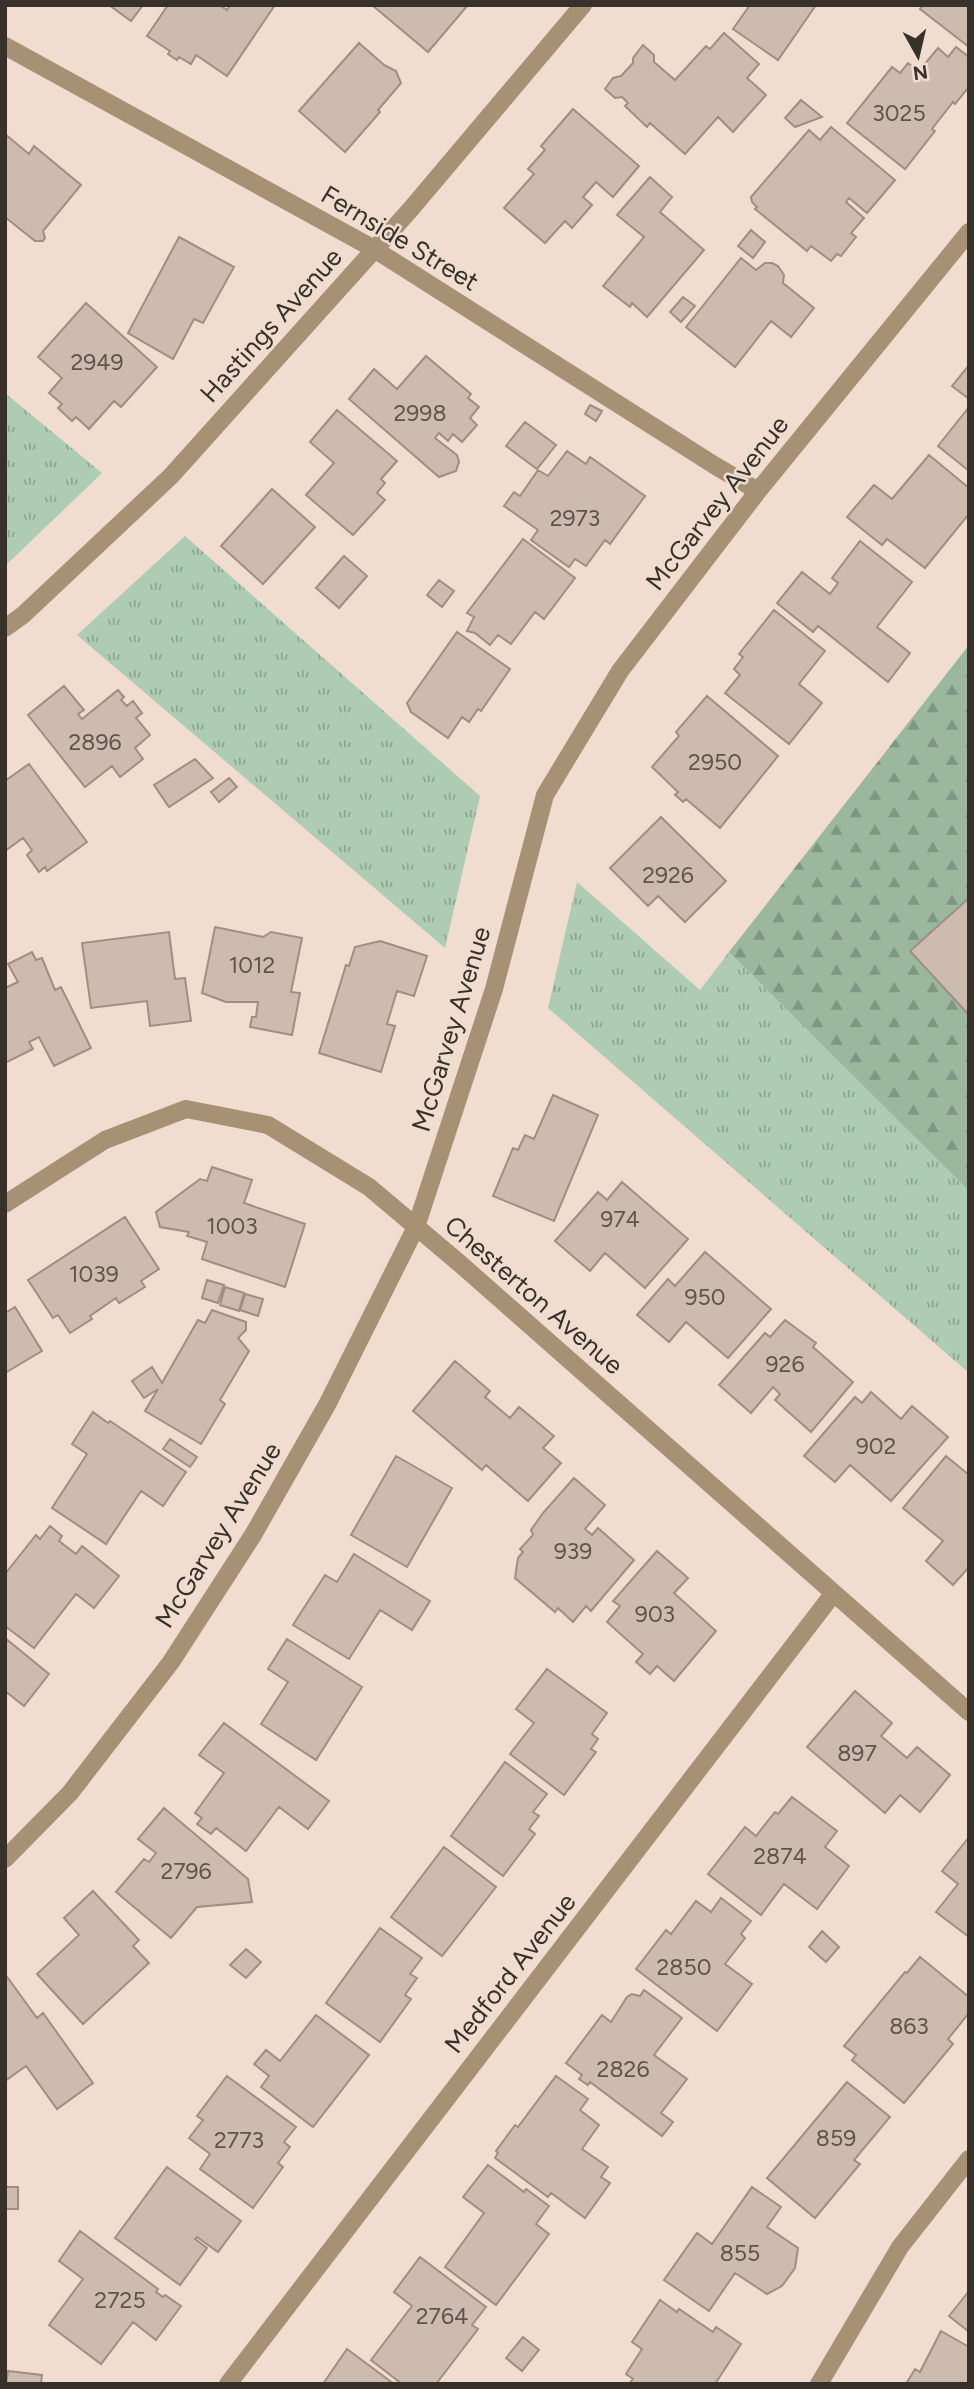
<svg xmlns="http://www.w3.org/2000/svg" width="974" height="2389" font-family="Figtree,sans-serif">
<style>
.grass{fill:url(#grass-tufts)}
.forest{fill:url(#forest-firs)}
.building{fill:#cebbaf;stroke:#a08e82;stroke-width:2}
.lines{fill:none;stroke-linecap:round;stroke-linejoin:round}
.minor{stroke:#a69174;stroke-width:18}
.labels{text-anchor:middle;stroke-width:5;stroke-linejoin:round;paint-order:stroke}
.number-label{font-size:23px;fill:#5e544c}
.street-label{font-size:26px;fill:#38312b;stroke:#f0ddcf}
</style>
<defs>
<pattern id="grass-tufts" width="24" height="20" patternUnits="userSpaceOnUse" patternTransform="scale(1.75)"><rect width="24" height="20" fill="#aecbb3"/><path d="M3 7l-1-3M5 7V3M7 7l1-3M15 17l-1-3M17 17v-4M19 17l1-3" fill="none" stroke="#8fa592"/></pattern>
<pattern id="forest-firs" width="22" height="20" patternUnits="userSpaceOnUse" patternTransform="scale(1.75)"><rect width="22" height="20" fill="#9bb89f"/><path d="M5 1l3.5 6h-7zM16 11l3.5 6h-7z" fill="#7f9682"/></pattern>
</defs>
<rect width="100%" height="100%" fill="#f0ddcf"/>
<path class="grass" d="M5,393l97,80 -97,93z
M185,536l295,260 -35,152 -368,-313z
M577,882l123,108 29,-38 240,239v182l-421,-365z"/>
<path class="forest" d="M969,645v253l-59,53 59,64v176l-240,-239z"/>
<path class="building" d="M109,5h34l-12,16z
M168,5h51l8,5 3,-5h45l-48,71 -31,-21 -5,9 -12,-7 -2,3 -9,-6 2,-3 -23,-15z
M372,5h96l-40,47z
M750,5h66l-38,55 -45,-31z
M923,5h46v42l-49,-38z
M724,33l35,31 -12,14 19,17 -33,37 -15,-15 -33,37 -35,-31 -3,4 -22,-21 3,-3 -6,-6 -7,1 -10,-9 8,-11 8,-2 12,-13v-5l10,-13 11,10v7l21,18 31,-34 4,3z
M359,43l25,22 12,6 5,12 -23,27 2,2 -35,40 -46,-41z
M956,47l13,10v30l-14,17 -2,-2 -21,27 3,2 -30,38 -58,-46 45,-56 8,6 8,-10 11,8 19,-23 10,9z
M801,100l21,17 -27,10 -10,-9z
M573,109l66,57 -26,31 -17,-15 -13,15 9,8 -20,23 -7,-7 -20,22 -41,-35 30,-34 -6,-5 17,-19 -4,-4z
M831,127l64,53 -28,33 -18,-15 -3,4 18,16 -13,15 5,4 -15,19 -4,-2 -6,7 -20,-15 -4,5 -52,-42 2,-2 -5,-5 -1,-5 58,-67 11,10z
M5,134l24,20 5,-8 47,39 -38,46 2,7 -2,3h-8l-30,-24z
M650,177l22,20 -12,15 44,38 -57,67 -15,-14 -2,4 -27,-21 41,-49 -27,-22z
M751,230l14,12 -12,16 -15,-12z
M179,237l55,30 -31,56 -9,-4 -21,40 -45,-26z
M741,258l15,12 9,-7h7l6,3 6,9 -1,8 31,25 -23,29 -20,-16 -36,46 -49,-40z
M683,297l12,9 -14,16 -11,-10z
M86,303l71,64 -36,40 -7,-6 -25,28 -13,-12 -4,4 -14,-13 4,-4 -13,-11 13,-15 -24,-21z
M426,356l45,38 -3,4 11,9 -9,11 7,7 -15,17 -9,-8 -5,7 -9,-8 -4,5 22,17 2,7 -3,9 -17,6 -90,-78 25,-30 23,20z
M969,365v34l-17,-13z
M590,405l12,6 -6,10 -11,-7z
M969,407v64l-31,-25z
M337,410l60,51 -16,18 4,4 -8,10 8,7 -32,35 -47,-40 28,-32 -24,-21z
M525,422l31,23 -19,24 -31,-23z
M567,451l19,13 4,-7 55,39 -35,48 -5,-4 -19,26 -11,-7 -6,8 -38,-27 7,-10 -34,-24 10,-14 6,4 18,-26 10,6z
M929,455l40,33v26l-44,54 -38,-29 -5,6 -35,-28 27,-32 18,14z
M272,489l43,38 -52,57 -42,-38z
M523,539l52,39 -31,41 -9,-7 -24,32 -13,-9 -8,10 -15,-12 -8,-2 7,-14 -7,-4z
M860,541l52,41 -35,45 33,26 -22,29 -70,-56 -5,6 -36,-29 25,-31 28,22 8,-11 -6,-5z
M344,556l23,20 -28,32 -23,-20z
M439,580l15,11 -12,16 -15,-12z
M774,610l51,41 -26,33 23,19 -33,41 -64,-51 15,-18 -6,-6 9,-12 -4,-3z
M457,632l53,37 -29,42 -3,-2 -9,13 -7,-5 -14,21 -37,-26 -4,-9z
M64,686l20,24 -6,4 4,5 36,-29 6,7 -3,3 6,6 6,-5 9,12 -6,5 14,17 -15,13 8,11 -23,18 -8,-11 -27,21 -57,-72z
M707,696l71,60 -58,72 -34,-29 -3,3 -8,-7 3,-3 -26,-25 27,-31 -3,-4z
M195,759l18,19 -44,29 -15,-22z
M29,764l58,78 -40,29 -2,-4 -6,5 -12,-17 5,-5 -9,-12 -18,13v-70z
M229,778l8,9 -18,15 -8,-10z
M661,817l65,64 -41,41 -27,-26 -10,10 -38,-38z
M969,898v117l-59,-64z
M215,927l48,10 8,-5 31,6 -11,54 9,1 -8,42 -42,-8 2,-10h4l2,-15h-32l-24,-9z
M169,932l6,47 10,-1 6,43 -41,5 -3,-25 -56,7 -9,-65z
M380,941l47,15 -13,40 -17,-5 -10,33 8,2 -14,46 -62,-19 27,-88 3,1 6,-19z
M32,952l4,8 6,-2 13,32 6,-3 30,61 -37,18 -15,-29 -10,5 4,7 -28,14v-75l13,-6 -10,-18z
M553,1095l45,20 -44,106 -61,-25 20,-48 5,2 7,-15 9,4z
M212,1167l40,13 -8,23 61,21 -20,63 -83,-28 5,-17 -20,-6 2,-4 -29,-5 -4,-15 44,-33 7,2z
M622,1182l66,57 -43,49 -40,-35 -15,18 -35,-30 43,-49 9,8z
M125,1217l34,52 -18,12 4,6 -26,16 -3,-5 -26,18 2,3 -22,14 -12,-18 -5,3 -25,-38z
M705,1252l66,57 -43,49 -42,-36 -17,20 -32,-27 31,-36 7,7z
M207,1280l17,5 -6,18 -16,-5z
M225,1287l19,6 -5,18 -19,-6z
M245,1294l18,5 -5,17 -18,-6z
M15,1307l27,44 -37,22v-60z
M212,1310l34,12v8l-8,8 11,13 -29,49 5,4 -24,40 -56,-33 13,-22 -14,9 -12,-17 20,-14 10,16 36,-63 7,3z
M785,1320l31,23 -3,4 40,35 -42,50 -36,-32 5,-6 -7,-7 -22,26 -32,-28 46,-52 5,4z
M455,1361l35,30 -5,6 25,21 9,-11 35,29 -11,12 18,15 -33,38 -42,-36 -4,5 -69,-59z
M871,1392l30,27 11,-13 36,31 -57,64 -41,-36 -15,17 -31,-26 51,-59 7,6z
M93,1412l15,11 2,-2 76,51 -23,34 -22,-15 -35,53 -54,-36 35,-54 -15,-10z
M170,1439l27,18 -7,10 -27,-18z
M396,1456l56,32 -45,79 -56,-32z
M946,1456l23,19v92l-16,18 -27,-24 17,-20 -40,-33z
M574,1478l31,27 -20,24 7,6 6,-7 36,32 -43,51 -5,-5 -13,16 -15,-14 -3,4 -40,-34 3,-20 5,-6 -3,-3 13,-14 -2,-5 12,-17z
M50,1526l12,10 -3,5 17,13 6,-8 37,30 -25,32 -18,-14 -42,54 -29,-22v-52l31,-39 4,4z
M657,1551l31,27 -14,15 42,38 -42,50 -17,-15 -7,8 -14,-12 7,-8 -36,-32 13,-16 -7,-5z
M354,1554l76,47 -18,29 -32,-20 -31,49 -56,-34 32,-50 12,7z
M5,1638l44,36 -25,32 -19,-15z
M287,1639l75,48 -46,73 -55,-36 27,-42 -20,-13z
M547,1669l60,44 -15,21 6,5 -7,10 5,3 -32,43 -54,-41 24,-31 -18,-14z
M855,1691l37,32 -11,13 26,22 10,-11 33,28 -30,37 -20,-17 -15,18 -78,-66z
M224,1723l105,78 -21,28 -29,-22 -33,44 -30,-23 -5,6 -14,-10 5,-6 -7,-5 29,-40 -25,-18z
M505,1762l42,32 -14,18 6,4 -10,13 6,5 -32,42 -52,-40z
M792,1797l45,34 -12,16 24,19 -32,43 -33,-25 -23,31 -53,-41 37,-47 11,9 19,-24 3,2z
M164,1808l84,71 4,23 -55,5 -26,31 -55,-46 28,-33 5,3 7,-9 -18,-14z
M969,1837v100l-33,-25 22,-28 -16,-13z
M444,1847l52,40 -54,69 -51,-39z
M93,1891l46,49 -6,6 16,17 -66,61 -46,-50 42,-39 -15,-17z
M721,1898l30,23 -10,13 4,4 -20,26 27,20 -35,47 -81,-62 30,-39 5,4 25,-33 15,11z
M380,1928l42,30 -12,16 7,4 -12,17 6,4 -31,43 -54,-39z
M822,1931l17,16 -13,15 -17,-15z
M246,1949l15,13 -15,16 -16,-13z
M920,1957l49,40v16l-21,26 5,5 -49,59 -52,-43 4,-5 -12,-9 61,-74 2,1z
M5,1974l32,44 6,-5 50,70 -36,26 -31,-43 -21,15z
M644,1990l38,28 -28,37 33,24 -26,34 12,9 -11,14 -72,-54 -2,3 -9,-6 3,-4 -16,-12 36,-48 9,7 16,-25 5,-3 8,2z
M316,2015l53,40 -56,72 -52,-40 8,-11 -15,-12 12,-14 14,11z
M227,2076l69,51 -12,15 6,5 -12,16 5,4 -30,41 -53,-39 10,-15 -21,-16 14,-18 -6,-4z
M556,2076l32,23 -8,11 19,15 -17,24 26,18 -7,10 9,6 -25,35 -34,-25 -3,4 -53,-39 3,-5 -2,-2 19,-26 3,2z
M847,2082l43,35 -36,43 6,4 -45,54 -48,-40z
M488,2165l36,27 2,-3 23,17 -13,18 13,10 -53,71 -51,-38 39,-54 -21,-16z
M167,2167l74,54 -23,31 -21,-15 -2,2 12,9 -27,37 -65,-47z
M5,2187h13v22h-13z
M752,2187l29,20 -14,20 31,21 -3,20 -13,18 -15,8 -32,-21 -26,38 -45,-31 33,-47 15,11z
M80,2231l78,58 -2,3 7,5 2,-2 16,11 -25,34 -23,-18 -32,42 -52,-39 34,-46 -24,-18z
M420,2257l66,50 -14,18 6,4 -42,55h-34l-31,-24 41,-54 -18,-14z
M969,2291v41l-20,-16z
M660,2300l17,12 2,-3 34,23 3,-5 25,17 -26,40h-86l4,-5 -7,-5 16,-25 -10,-7z
M941,2331l28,16v37h-63l9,-15 5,3z
M523,2337l16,13 -17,21 -16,-13z
M347,2349l47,35h-71z
M8,2371l34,4 -1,9h-35z"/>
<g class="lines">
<path class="minor" d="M5,46l369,203 340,216 44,26
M5,628l18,-13 148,-139 239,-266 173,-205
M5,1204l100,-64 81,-31 82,16 101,62 89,75 511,450
M5,1859l65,-66 101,-131 82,-127 75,-132 88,-176 78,-238 51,-194 75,-124 138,-180 211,-259
M228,2384l605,-790
M819,2384l81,-137 69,-88"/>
</g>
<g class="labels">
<g class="number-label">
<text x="899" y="121">3025</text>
<text x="97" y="370">2949</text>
<text x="420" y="421">2998</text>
<text x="575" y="526">2973</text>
<text x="95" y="750">2896</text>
<text x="715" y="770">2950</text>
<text x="668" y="883">2926</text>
<text x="252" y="973">1012</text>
<text x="620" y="1227">974</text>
<text x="232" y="1234">1003</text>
<text x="94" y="1282">1039</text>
<text x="705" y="1305">950</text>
<text x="785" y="1372">926</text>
<text x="876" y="1454">902</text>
<text x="573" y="1559">939</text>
<text x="655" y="1622">903</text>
<text x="857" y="1761">897</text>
<text x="780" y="1864">2874</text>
<text x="186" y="1879">2796</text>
<text x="684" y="1975">2850</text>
<text x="909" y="2034">863</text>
<text x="623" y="2077">2826</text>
<text x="836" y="2146">859</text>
<text x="239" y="2148">2773</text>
<text x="740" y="2261">855</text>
<text x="120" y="2308">2725</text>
<text x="442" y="2324">2764</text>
</g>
<g class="street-label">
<text transform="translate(400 238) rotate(31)" y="9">Fernside Street</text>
<text transform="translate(271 325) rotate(-48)" y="9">Hastings Avenue</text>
<text transform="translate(717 503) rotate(-52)" y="9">McGarvey Avenue</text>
<text transform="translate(451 1029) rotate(-73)" y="9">McGarvey Avenue</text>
<text transform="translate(534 1295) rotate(41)" y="9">Chesterton Avenue</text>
<text transform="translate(218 1535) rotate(-58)" y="9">McGarvey Avenue</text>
<text transform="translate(510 1973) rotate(-52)" y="9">Medford Avenue</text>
</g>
</g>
<rect width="974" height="2389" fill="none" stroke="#38312b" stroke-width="14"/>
<g transform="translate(918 56) rotate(172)" stroke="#f0ddcf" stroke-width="5" paint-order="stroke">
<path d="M0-5L12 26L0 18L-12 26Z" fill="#38312b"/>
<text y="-10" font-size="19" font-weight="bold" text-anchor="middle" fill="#38312b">N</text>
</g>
</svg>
